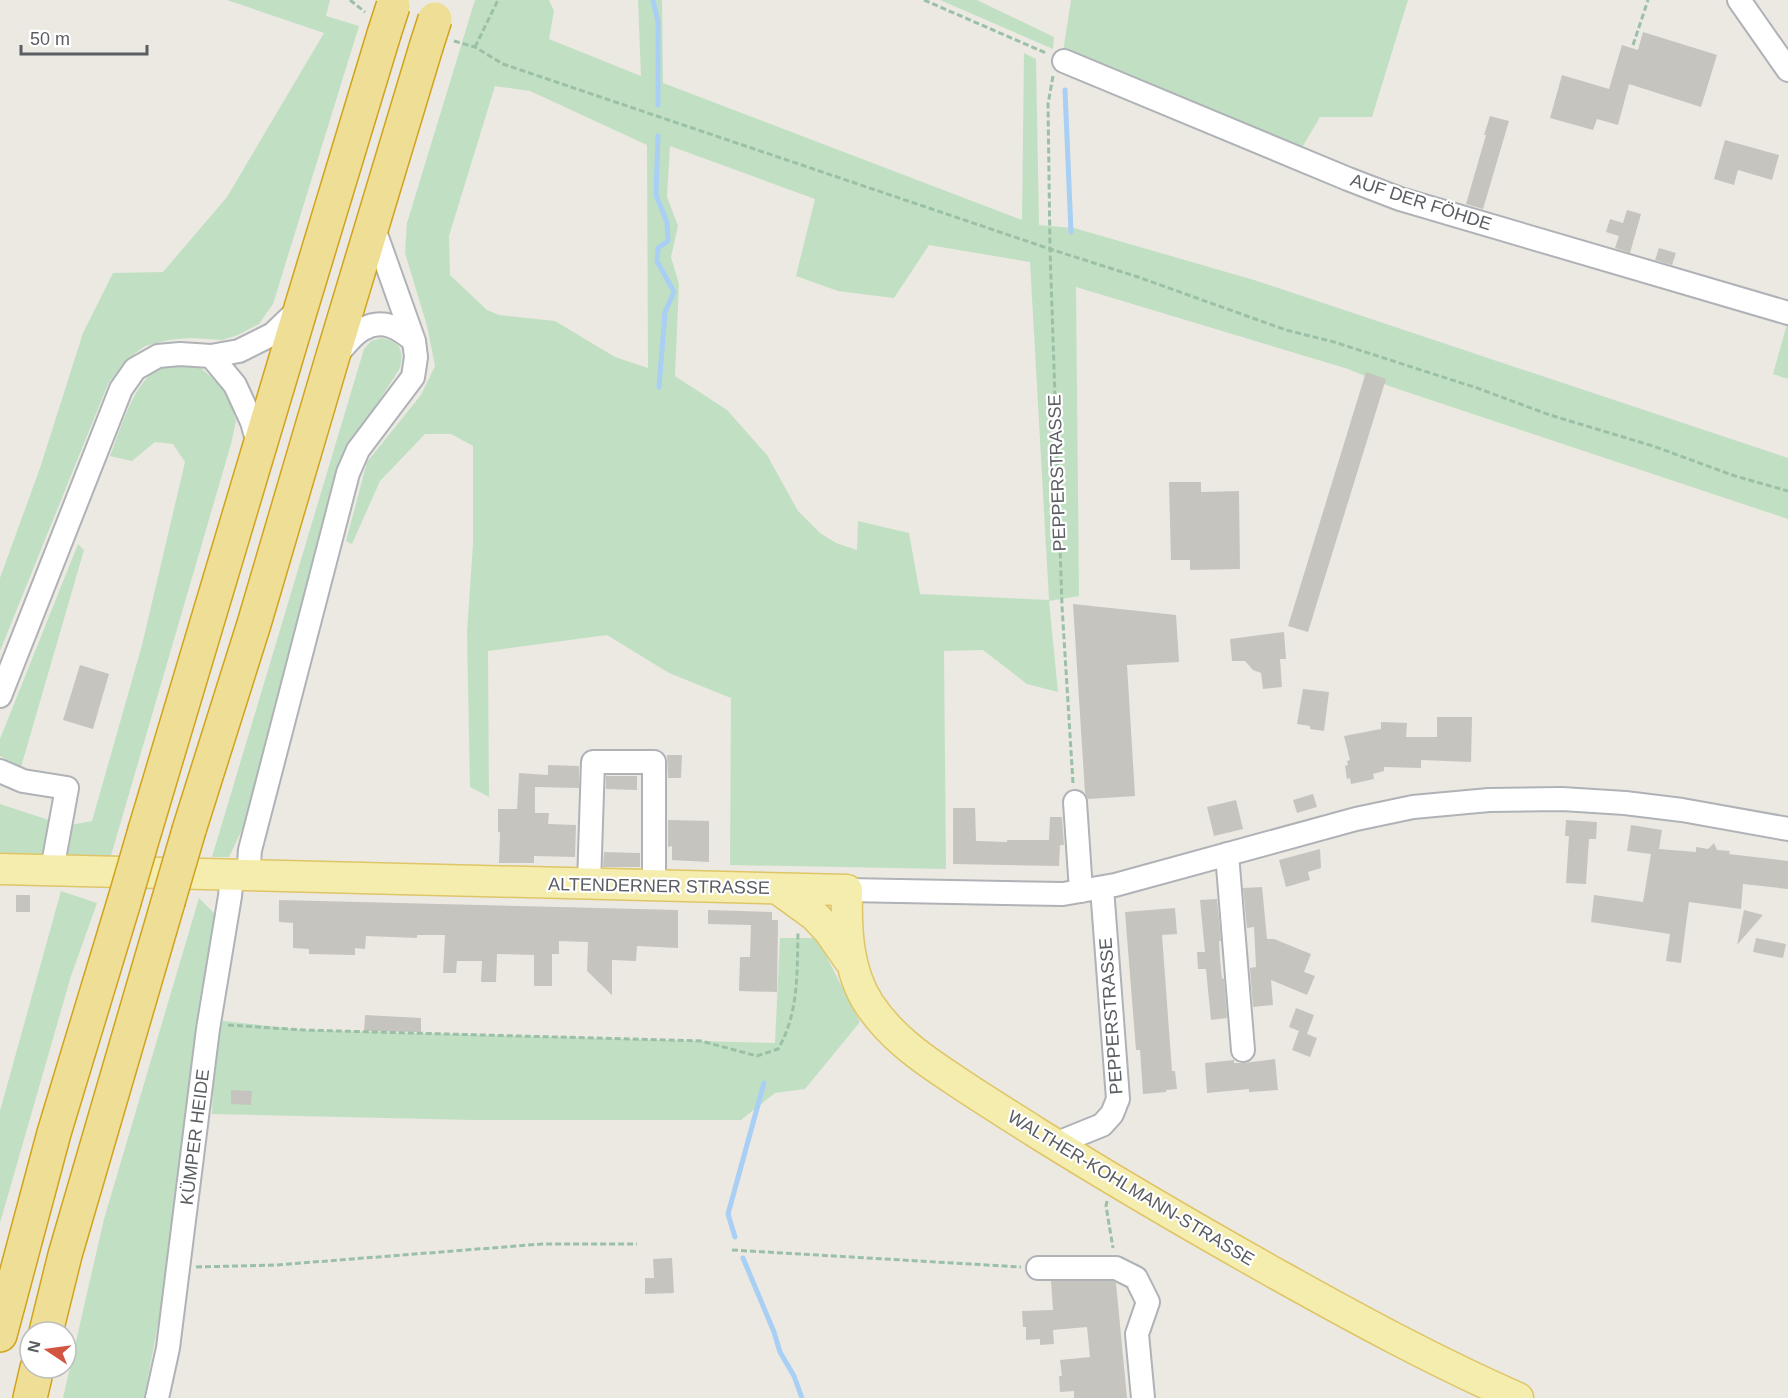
<svg xmlns="http://www.w3.org/2000/svg" width="1788" height="1398" font-family="Helvetica,sans-serif">
<style>
.green{fill:#c1e0c3;fill-rule:evenodd}
.lines{fill:none;stroke-linecap:round;stroke-linejoin:round}
.stream{stroke:#a9cff4;stroke-width:5}
.building{fill:#c6c4be}
.minor-casing{stroke:#afb2b6;stroke-width:26}
.major-casing{stroke:#dfc567;stroke-width:33}
.highway-casing{stroke:#d1a31c;stroke-width:36}
.path{stroke:#9bc0a8;stroke-width:3;stroke-dasharray:6 3;stroke-linecap:butt}
.minor{stroke:#fff;stroke-width:22}
.major{stroke:#f4edad;stroke-width:30}
.highway{stroke:#efde95;stroke-width:33}
.highway-bridge-casing{stroke:#d1a31c;stroke-width:36;stroke-linecap:butt}
.highway-bridge{stroke:#efde95;stroke-width:33}
.labels{text-anchor:middle;stroke-width:4.5;stroke-linejoin:round;paint-order:stroke}
.street-label{font-size:18px;fill:#5a5d61;stroke:#fff}
</style>
<rect width="100%" height="100%" fill="#ebe9e2"/>
<path class="green" d="M227,0h103l-4,16 33,10 -86,278 -14,20 -21,11 -16,5 -32,-2 -21,2 -24,6 -20,15 -17,23 -108,267v-73l40,-110 43,-135 30,-60 50,-1 64,-75 97,-164z
M475,0h74l5,11 -5,28 92,37 -3,-76h24l1,83 359,137 2,-167 12,6 3,166 35,3 180,52 534,178v61l-399,-133 -41,-17 -272,-82 3,309 -30,5 9,91 -31,-8 -44,-34 -39,1 2,218 -216,-4 1,-167 -62,-25 -62,-38 -119,16 1,146 -19,-10 -3,-155 6,-88v-98l-22,-12h-26l-45,47 -28,63 -6,-3 21,-79 54,-67 14,-29 -8,-40 -22,-73 2,-30zM495,86l35,5 117,54 1,223 -33,-11 -60,-36 -56,-6 -12,-5 -37,-35 -1,-39zM670,146l145,53 -19,77 42,15 56,7 35,-53 101,17 19,338 -129,-6 -11,-61 -51,-12 -1,29 -21,-7 -16,-10 -22,-22 -31,-56 -40,-45 -52,-34 4,-92 -8,-27 7,-31 -11,-29z
M940,0h37l77,37 -1,12z
M1071,0h337l-36,117h-52l-20,34 -237,-99z
M1787,324h1v55l-15,-5z
M381,338c19,3 23,11 19,30l-46,72 -104,373 -21,44h-17l152,-508 7,-8z
M179,365l22,3 17,15 13,19 5,19 -5,23 -121,415 -46,-1 6,-33 22,-4 50,-176 43,-183 -12,-18 -18,-2 -23,19 -22,-5c11,-27 23,-75 51,-89 5,-2 12,-2 18,-2z
M78,544l6,6 -63,217 -21,-11v-17z
M0,804l52,17 -10,39 -42,-2z
M61,891l36,12 -26,73 -71,247v-112z
M199,898l16,16 -17,96 -11,106 -20,161 -23,121h-81l41,-179z
M780,938h37l43,84 -55,67 -30,4 -34,27h-268l-261,-6 4,-94 87,10 472,13z"/>
<g class="lines">
<path class="stream" d="M653,0l5,22v83
M1065,90l6,142
M658,136l-2,59 11,27 1,19 -10,7 -1,13 17,31 -9,20 -6,75
M735,1237l-7,-23 36,-131
M743,1258l31,74 6,20 14,24 8,22"/>
</g>
<path class="building" d="M1643,32l74,23 -16,52 -72,-23 -11,41 -21,-6 -4,11 -43,-12 12,-43 47,14 13,-44 16,5z
M1490,116l19,5 -26,88 -17,-5 20,-69h-2z
M1725,140l54,15 -7,25 -34,-10 -4,15 -20,-6z
M1627,210l14,4 -11,39 -15,-5 4,-12 -13,-4 4,-13 13,4z
M1659,248l17,5 -4,12 -17,-5z
M1366,372l20,7 -78,253 -20,-6z
M1169,482h32v10l38,-1 1,78 -50,1v-10h-19z
M1073,604l103,11 3,47 -52,3 8,131 -47,3 -3,-6z
M1284,632l2,27h-6l2,28 -19,2 -2,-16 -8,-3 -8,-9h-13l-2,-22z
M80,665l29,9 -16,55 -30,-9z
M1303,689l26,3 -5,39 -14,-2v-3l-13,-2z
M1437,717h35l-1,45 -50,-2v8l-37,-1v4l-11,3 1,5 -23,5 -1,-6 -3,1 -2,-13 3,-1 -1,-4 3,-1 -6,-24 37,-7v-7l26,1 -1,14h31z
M667,755h15l-1,23h-13z
M548,765l31,1v22l-44,-1v26h14l-1,11 28,1 -1,32 -41,-1v7h-35l1,-31h-2v-23h19l2,-36 29,2z
M606,776h31v14l-31,-1z
M1313,794l4,13 -20,6 -4,-13z
M1236,800l7,29 -29,7 -7,-29z
M953,808h22l1,33 31,1v-2h42l1,-23h12l2,28h-4l-1,21 -106,-2z
M668,820l41,1v41l-37,-2v-14l-4,1z
M1566,820l31,2 -1,17h-7l-3,45 -20,-1 3,-47h-4z
M1631,825l31,5 -3,19 37,3v-5l12,2 6,-6 3,7 13,1 -1,3 59,7v28l-45,-5 -2,25 -52,-7 -8,61 -15,-2 4,-27 -79,-12 3,-27 49,7 8,-48 -24,-3z
M1320,849l1,19 -13,4 2,8 -24,7 -7,-27z
M604,852l36,1v14h-37z
M1262,887l5,52h7l37,15 -7,18 11,4 -8,19 -36,-15 2,25 -20,2 -3,-39 6,-1 -2,-40 -7,1 -4,-40z
M16,895h14v17h-14z
M1217,899l4,42h-2l1,18 2,20 2,-1 3,40 -16,2 -5,-51h-8l-1,-17h8l-5,-52z
M279,900l399,10v38l-41,-2 -1,15 -24,-1v35l-25,-24 1,-29 -29,-1v13h-7v32h-18v-31l-37,-1 -1,28h-15l1,-21h-25l-1,12h-13l2,-38h-28v3l-51,-2 -1,13 -10,-1v7l-46,-1v-5l-16,-1v-25l-14,-1z
M1175,908l2,26 -15,1 10,136h3l2,18 -11,1v2l-23,2 -3,-44h-4l-11,-138z
M708,910l64,2v8h6l-1,72 -38,-1 1,-34h10l1,-32 -43,-1z
M1744,910l19,5 -26,30z
M1756,938l30,6 -3,14 -30,-6z
M1296,1008l18,7 -7,19 10,4 -7,19 -18,-7 7,-19 -10,-4z
M365,1015l56,3v14l-57,-1z
M1275,1059l3,31 -29,2v-3l-42,4 -2,-30 29,-3v3h10z
M231,1090l21,1 -1,14 -20,-1z
M672,1258l2,35 -29,1v-16h9l-1,-19z
M1051,1281h62l3,2 11,115h-53v-7l-14,1 -1,-16h3l-2,-16 30,-3 -3,-30 -34,3 1,14 -14,1v-6l-14,1v-13h-3l-1,-16 31,-1z"/>
<g class="lines">
<defs>
<path id="minor" d="M1739,0l49,70
M1064,61l284,118 52,20 388,114
M336,355c8,-8 17,-21 27,-26 20,-11 36,-1 51,12
M211,356l24,29 17,37 7,25
M0,696l121,-307 14,-20 23,-13 22,-2 31,2 28,-5 34,-17 25,-24
M0,771l23,10 44,7 -15,82
M1075,802l6,89
M1227,854l16,196
M248,876l2,-26 98,-377 10,-23 55,-73 3,-20 -2,-16 -41,-115
M589,884l4,-122h61v124
M847,890l216,4 52,-9 241,-66 57,-12 76,-7 73,-1 63,4 57,7 106,19
M1055,1144l47,-19 10,-11 6,-15 -16,-211
M1038,1268h78l20,10 12,24 -11,32 6,64
M157,1398l11,-50 40,-319 22,-133 2,-21"/>
<path id="major" d="M0,869l847,21c-1,38 0,80 22,114 21,32 52,54 84,75 28,19 56,36 84,54 80,50 161,97 243,143 77,43 156,86 238,122
M778,889l36,26 15,16 20,29"/>
<path id="highway" d="M145,830l156,-522 83,-274
M189,830l65,-206 78,-265 94,-312
M46,1332l19,-77 103,-353
M0,1335l54,-202 70,-231
M30,1398l7,-30"/>
</defs>
<use href="#minor" class="minor-casing"/>
<use href="#major" class="major-casing"/>
<use href="#highway" class="highway-casing"/>
<path class="path" d="M350,0l15,12
M924,0l122,53
M454,41l21,6 28,17 547,185 88,28 148,53 48,12 143,46 73,27 103,31 82,30 53,15
M1633,45l15,-45
M475,47l23,-47
M1053,76l-5,28 2,145 12,357 11,177
M228,1025l75,5 398,11 56,15 21,-7c21,-35 19,-78 20,-117
M1107,1201l-1,5 7,42
M732,1250l289,17
M196,1267l80,-2 266,-21h95"/>
<use href="#minor" class="minor"/>
<use href="#major" class="major"/>
<use href="#highway" class="highway"/>
<defs>
<path id="highway-bridge" d="M384,34l9,-28
M426,47l9,-28
M124,902l21,-72
M168,902l21,-72"/>
</defs>
<use href="#highway-bridge" class="highway-bridge-casing"/>
<use href="#highway-bridge" class="highway-bridge"/>
</g>
<g class="labels">
<g class="street-label">
<text transform="translate(1421 202) rotate(18)" y="6">AUF DER FÖHDE</text>
<text transform="translate(1057 473) rotate(-92)" y="6">PEPPERSTRASSE</text>
<text transform="translate(659 886) rotate(1)" y="6">ALTENDERNER STRASSE</text>
<text transform="translate(1111 1016) rotate(-94)" y="6">PEPPERSTRASSE</text>
<text transform="translate(195 1137) rotate(-83)" y="6">KÜMPER HEIDE</text>
<text transform="translate(1131 1188) rotate(31)" y="6">WALTHER-KOHLMANN-STRASSE</text>
</g>
</g>
<g transform="translate(48 1350) rotate(283)"><circle r="28" fill="#ffffff" stroke="#bdbec0" stroke-width="1.5"/>
<path d="M0-4.5L10 22L0 15L-10 22Z" fill="#d35440"/>
<text y="-9" font-size="16" font-weight="bold" text-anchor="middle" fill="#5a5d61">N</text>
</g>
<path d="M21 45v9h126v-9" fill="none" stroke="#5a5d61" stroke-width="3"/>
<text x="30" y="45" font-size="18" fill="#5a5d61" stroke="#ffffff" stroke-width="4.5" paint-order="stroke">50 m</text>
</svg>
